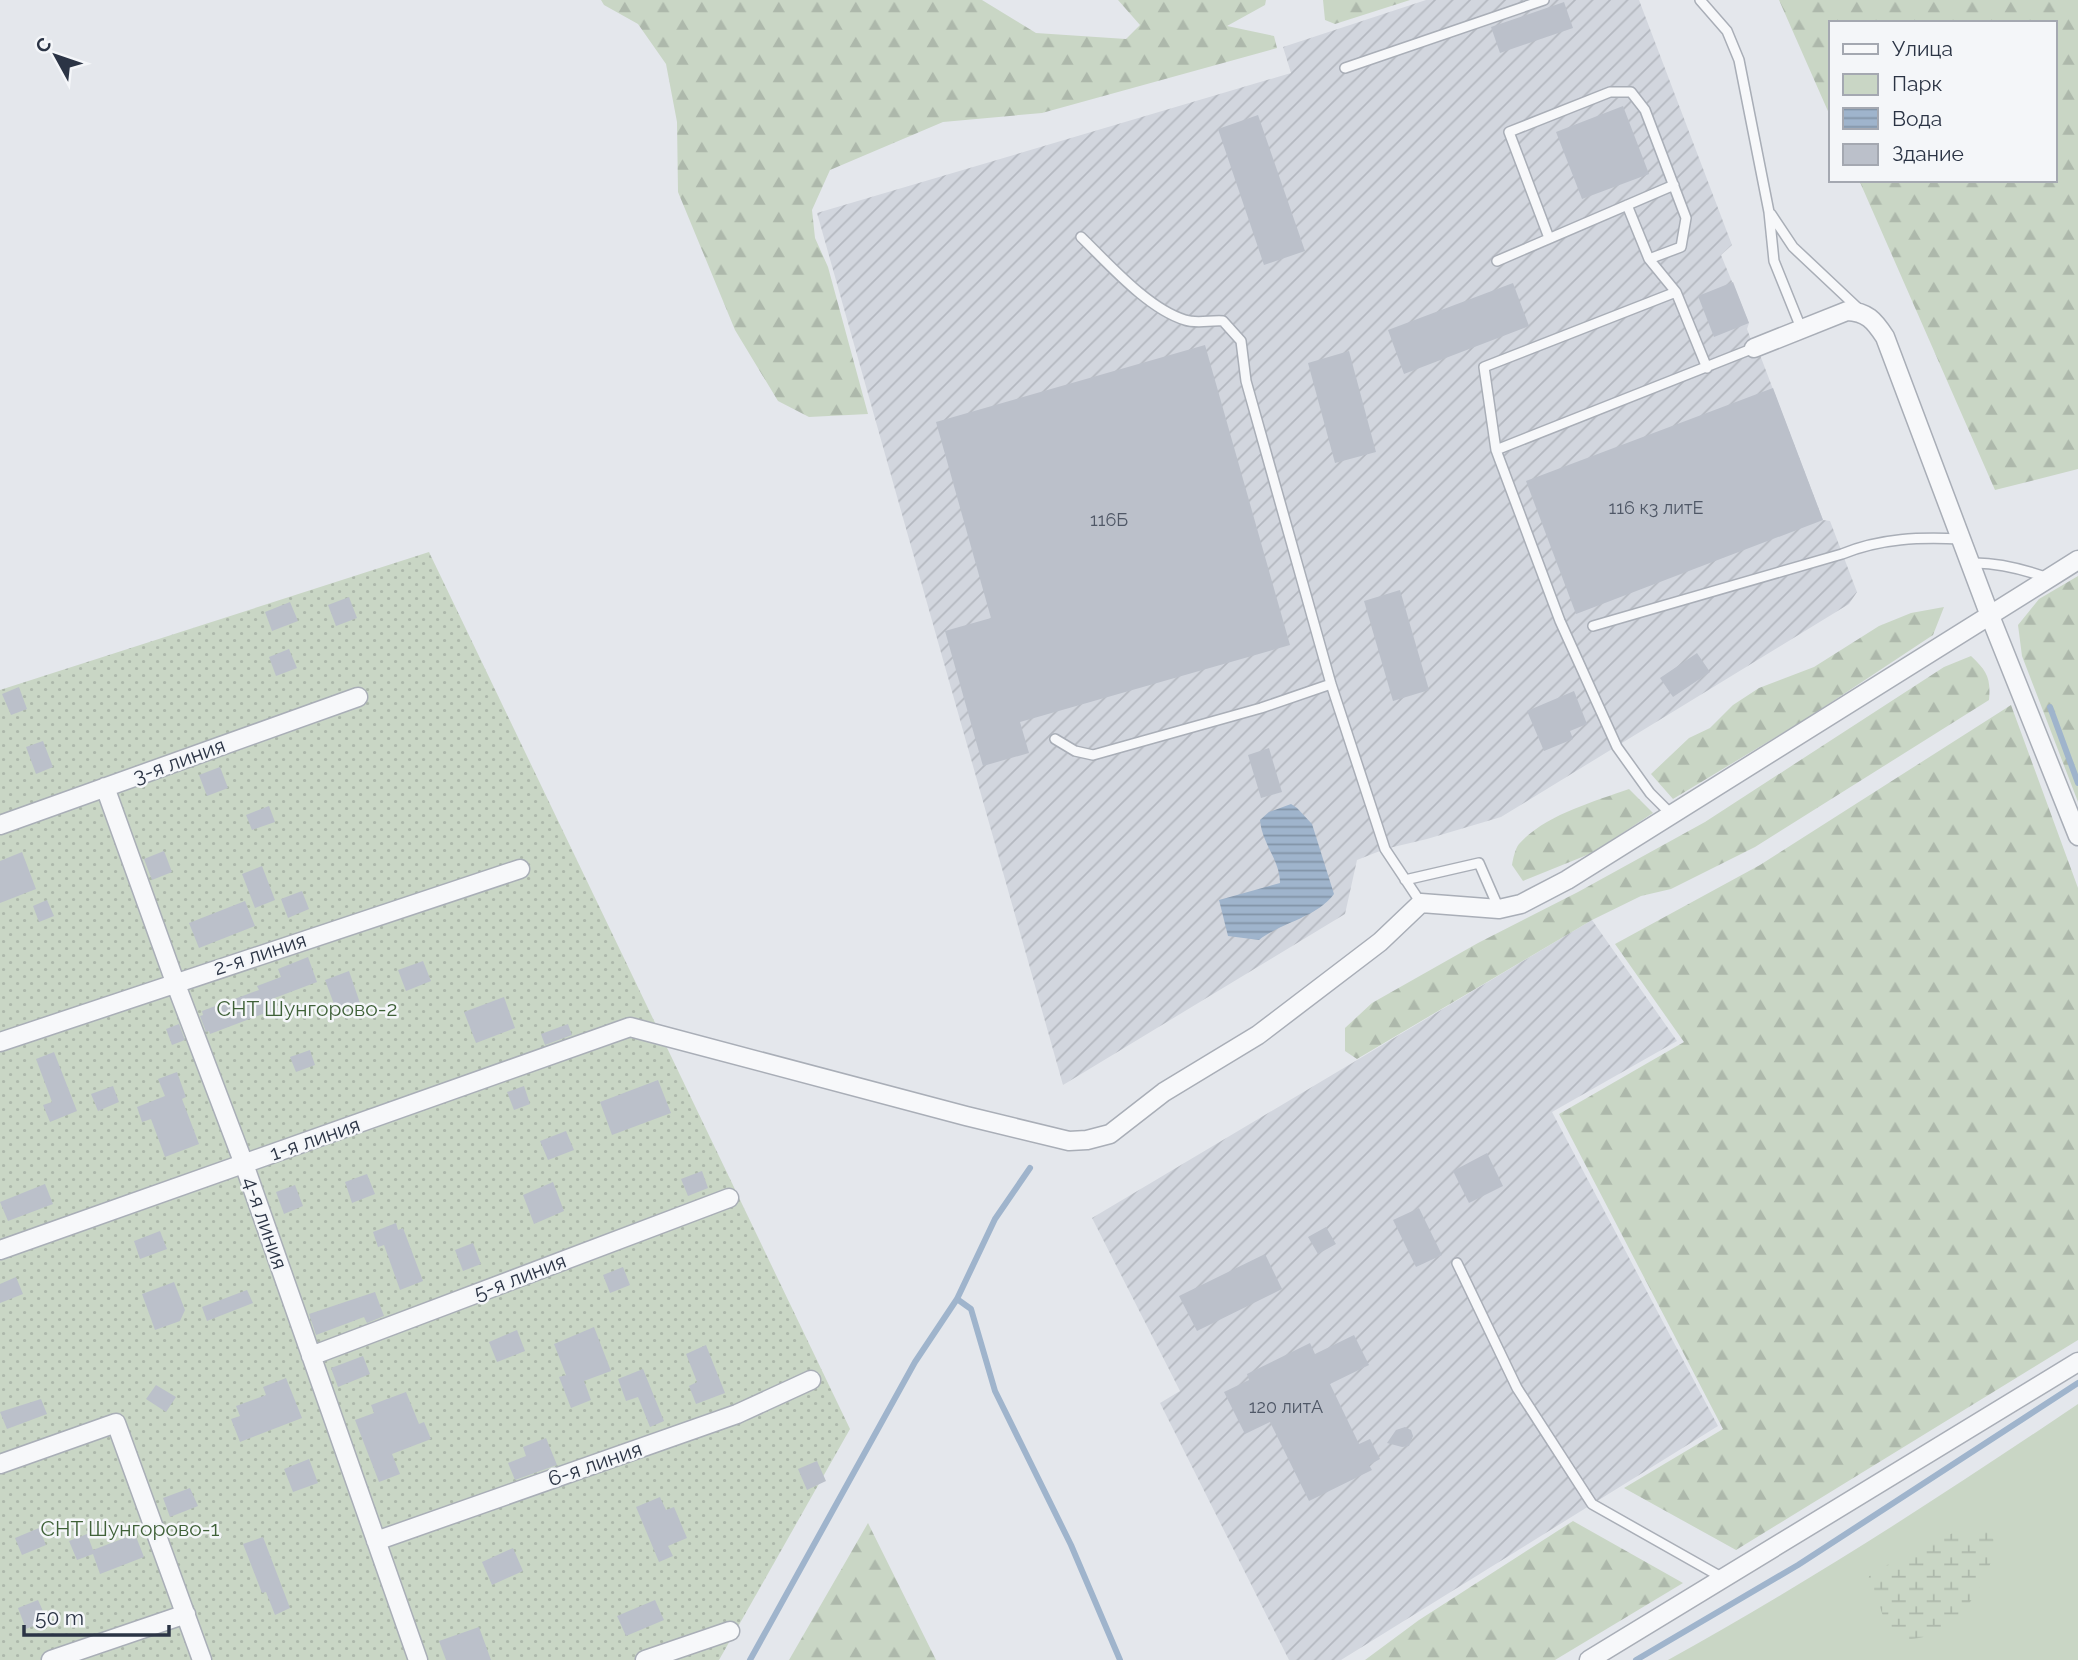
<svg xmlns="http://www.w3.org/2000/svg" width="2078" height="1660" font-family="Raleway,sans-serif">
<style>
.industrial{fill:url(#industrial-furrows)}
.green{fill:#c9d6c5}
.forest{fill:url(#forest-firs)}
.wetland{fill:url(#wetland-marsh)}
.garden{fill:url(#garden-dots)}
.water{fill:url(#water-rules)}
.lines{fill:none;stroke-linecap:round;stroke-linejoin:round}
.stream{stroke:#9fb4cc;stroke-width:6}
.building{fill:#bbc0ca}
.lane-casing{stroke:#a9aeb7;stroke-width:12}
.street-casing{stroke:#a9aeb7;stroke-width:21}
.lane{stroke:#f7f8fa;stroke-width:9}
.street{stroke:#f7f8fa;stroke-width:18}
.labels{text-anchor:middle;stroke-width:5;stroke-linejoin:round;paint-order:stroke}
.number-label{font-size:18px;fill:#4f5766}
.street-label{font-size:21px;fill:#2b3445;stroke:#f4f6f9}
.park-label{font-size:21px;fill:#3f6138;stroke:#f4f6f9}
</style>
<defs>
<pattern id="industrial-furrows" width="10" height="10" patternUnits="userSpaceOnUse" patternTransform="scale(1.75)"><rect width="10" height="10" fill="#d2d6de"/><path d="M-1 1l2-2M0 10L10 0M9 11l2-2" fill="none" stroke="#b4b8c0"/></pattern>
<pattern id="forest-firs" width="22" height="20" patternUnits="userSpaceOnUse" patternTransform="scale(1.75)"><rect width="22" height="20" fill="#c9d6c5"/><path d="M5 1l3.5 6h-7zM16 11l3.5 6h-7z" fill="#adb8ab"/></pattern>
<pattern id="wetland-marsh" width="20" height="14" patternUnits="userSpaceOnUse" patternTransform="scale(1.75)"><rect width="20" height="14" fill="#c9d6c5"/><path d="M1 5h8M5 5V1M11 12h8M15 12V8" fill="none" stroke="#adb8ab"/></pattern>
<pattern id="garden-dots" width="8" height="8" patternUnits="userSpaceOnUse" patternTransform="scale(1.75)"><rect width="8" height="8" fill="#c9d6c5"/><path d="M2 2h.1M6 6h.1" fill="none" stroke="#adb8ab" stroke-width="1.8" stroke-linecap="round"/></pattern>
<pattern id="water-rules" width="6" height="5" patternUnits="userSpaceOnUse" patternTransform="scale(1.75)"><rect width="6" height="5" fill="#9fb4cc"/><path d="M0 2.5h6" fill="none" stroke="#8293a7"/></pattern>
</defs>
<rect width="100%" height="100%" fill="#e4e7ec"/>
<path class="industrial" d="M1426,0h213l93,245 -11,10 28,68 -2,6 7,19 6,7 63,165 7,1 27,71 -8,12 -348,213 -74,22 -42,10 -28,11 -12,54 -282,171 -246,-872 474,-140 -8,-26z
M1592,920l85,121 -125,71 166,314 -377,234h-52l-129,-257 20,-12 -88,-173z"/>
<path class="green" d="M2078,1404v256h-410c141,-78 277,-166 410,-256z"/>
<path class="forest" d="M601,0h381l54,33 90,6 14,-14 -22,-25h148l-1,5 -38,21 47,10 3,12 -235,65 -99,9 -113,48 -18,40 3,28 13,29 40,147 -59,3 -31,-16 -43,-71 -57,-138 -1,-70 -11,-58 -28,-40 -34,-19z
M1323,0h87l-75,24 -10,-4z
M1779,0h299v469l-83,21 -136,-310h196v-157h-224v95z
M2078,576v226l-56,-146 -4,-31 21,-26z
M1944,607l-11,28 -124,82 -136,82 -22,-25 38,-36 21,-10 23,-23 26,-17 55,-21 65,-41 32,-13z
M1971,656c16,15 20,22 18,44l-234,147 -84,42 -30,7 -49,24 -235,139 -12,-8v-23l27,-25 106,-60 100,-51 127,-70 239,-155z
M2011,705l67,183v452l-342,210 -112,-62 99,-59 -164,-315 125,-72 -69,-98 145,-79z
M1629,789l24,24 -61,40 -69,28 -11,-16c1,-6 3,-16 7,-21 26,-29 74,-42 110,-55z
M1573,1521l110,62 -128,77h-190l54,-40z
M868,1523l68,137h-147z"/>
<path class="wetland" d="M1963,1529h21l13,14c-13,48 -47,108 -107,94l-11,-33 -11,-13 1,-15 45,-27z"/>
<path class="garden" d="M429,552l421,877 -131,231h-719v-970z"/>
<path class="water" d="M1291,804l6,4 15,16 22,70c-18,24 -52,28 -75,46l-31,-4 -9,-36 61,-17c0,-23 -18,-39 -20,-63l9,-8z"/>
<g class="lines">
<path class="stream" d="M2050,707l28,76
M957,1299l14,10 24,82 76,154 49,115
M750,1660l165,-298 42,-63 38,-80 35,-51
M1636,1660l162,-95 280,-182"/>
</g>
<path class="building" d="M1564,2l9,26 -73,25 -9,-26z
M1623,106l26,68 -67,25 -26,-67z
M1258,115l47,136 -41,14 -46,-136z
M1733,282l16,41 -35,14 -16,-41z
M1513,283l16,43 -125,48 -16,-44z
M1205,345l85,300 -270,77 9,31 -46,13 -38,-135 46,-13 -55,-196z
M1349,351l27,101 -41,11 -27,-100z
M1773,388l50,132 -247,94 -50,-133z
M1400,590l29,100 -36,11 -29,-100z
M349,597l8,21 -21,8 -8,-21z
M290,602l8,19 -26,10 -7,-19z
M289,649l8,19 -21,8 -7,-19z
M1697,653l13,19 -37,25 -13,-19z
M19,687l8,22 -16,6 -9,-21z
M1574,691l13,33 -17,7 3,8 -29,12 -17,-40z
M43,741l10,26 -17,7 -10,-27z
M1269,748l13,44 -21,6 -13,-43z
M220,767l8,21 -21,8 -8,-21z
M269,806l6,16 -23,8 -6,-15z
M164,851l8,21 -20,8 -8,-21z
M22,852l14,37 -36,14v-42z
M262,866l13,34 -20,8 -13,-34z
M302,891l7,18 -21,9 -7,-19z
M47,900l7,16 -15,6 -6,-16z
M245,901l10,25 -56,22 -10,-25z
M308,957l9,25 -45,17 4,10 -66,25 -1,-3 -3,1 -6,-16 3,-1 -1,-4 57,-21 -2,-4 24,-9 -3,-8z
M423,961l8,20 -25,10 -8,-21z
M349,971l12,35 -23,9 -13,-35z
M504,997l11,31 -39,15 -12,-31z
M179,1024l6,16 -13,5 -6,-16z
M568,1024l4,11 -27,10 -4,-11z
M310,1050l5,15 -19,7 -6,-15z
M54,1052l23,59 -27,11 -7,-17 9,-3 -16,-43z
M177,1072l9,25 -4,2 17,45 -34,13 -14,-38 -9,3 -5,-15 28,-11 -7,-17z
M658,1080l13,33 -59,22 -12,-33z
M113,1086l6,16 -21,9 -7,-17z
M524,1086l6,18 -16,6 -7,-18z
M566,1131l8,19 -26,10 -8,-19z
M1487,1153l16,33 -34,17 -16,-32z
M702,1171l6,17 -20,8 -7,-17z
M367,1174l8,20 -23,9 -7,-21z
M553,1182l11,29 -30,13 -11,-29z
M45,1184l8,20 -45,17 -8,-19z
M295,1185l8,21 -19,8 -8,-22z
M1419,1208l23,47 -26,12 -23,-47z
M396,1223l2,7 5,-2 20,53 -23,9 -16,-45 -6,2 -5,-15z
M1326,1227l10,17 -18,10 -10,-17z
M160,1231l7,18 -27,10 -6,-18z
M473,1243l8,21 -18,7 -8,-21z
M1265,1254l17,35 -85,42 -18,-35z
M623,1267l7,18 -20,8 -7,-18z
M16,1277l7,17 -23,9v-19z
M174,1282l11,28 -5,11 -25,9 -13,-36z
M247,1290l6,13 -46,18 -5,-14z
M375,1292l9,24 -17,7 -3,-6 -48,18 -7,-21z
M594,1327l17,44 -27,10 7,19 -20,8 -12,-31 7,-2 -12,-31z
M517,1330l8,21 -28,11 -8,-20z
M1354,1335l15,30 -39,19 29,60 11,-5 10,20 -11,6 3,5 -63,31 -39,-79 -25,12 -21,-42 25,-12 -2,-6 63,-31 5,11z
M706,1345l19,48 -29,11 -7,-18 8,-4 -11,-28z
M363,1356l7,18 -32,13 -7,-19z
M643,1369l21,52 -14,6 -12,-30 -12,4 -8,-22z
M286,1378l16,40 -62,24 -9,-23 9,-3 -4,-10 30,-11 -3,-8z
M156,1385l20,12 -10,15 -20,-13z
M406,1392l13,32 5,-2 7,17 -39,15 8,20 -21,8 -24,-62 19,-7 -3,-8z
M41,1399l6,15 -40,15 -7,-17z
M1405,1427l6,3 2,6 -4,10 -7,1 -15,-4 9,-13z
M546,1438l11,27 -42,15 -7,-17 18,-7 -3,-9z
M309,1459l9,24 -25,9 -9,-23z
M817,1461l9,20 -19,9 -9,-21z
M190,1488l8,18 -28,11 -7,-19z
M660,1497l6,13 8,-3 13,31 -19,8 5,10 -14,6 -23,-55z
M39,1528l7,17 -24,10 -7,-17z
M87,1534l6,16 42,-16 9,23 -44,17 -7,-20 -16,6 -8,-19z
M263,1537l27,71 -15,7 -9,-23 -4,1 -19,-49z
M513,1548l10,23 -31,14 -10,-23z
M38,1600l9,20 -21,9 -8,-21z
M655,1600l9,20 -38,16 -9,-20z
M479,1627l12,33h-45l-7,-19z"/>
<g class="lines">
<defs>
<path id="lane" d="M1700,0l27,31 12,29 30,152 5,49 27,67
M1345,68l199,-68
M1627,205l22,54 27,33 31,76
M1771,214l22,33 68,64
M1081,237c27,26 67,72 104,83 11,4 26,0 38,1l18,20 5,40 85,303 54,165 36,54
M1549,238l-40,-106 101,-40h21l14,18 41,108 -5,29 -32,12
M1497,261l177,-76
M1496,450l258,-102
M1971,563c26,-1 52,6 77,15
M1593,626l249,-72c39,-16 78,-17 119,-15
M1055,739l20,12 18,4 168,-47 70,-24
M1672,815l-22,-22 -33,-46 -57,-126 -64,-171 -12,-83 192,-75
M1405,880l74,-17 20,46
M1457,1263l60,125 75,116 131,74"/>
<path id="street" d="M1754,348l93,-37c20,1 27,9 38,26l105,279 88,220
M105,787l70,195 69,182 174,496
M0,825l358,-128
M0,1042l520,-173
M0,1250l630,-223 336,89 103,25 18,-1 23,-6 54,-42 94,-57 122,-93 41,-39 78,6 22,-5 46,-24 511,-320
M311,1356l418,-158
M0,1464l116,-41 86,237
M376,1541l361,-127 74,-34
M51,1660l135,-46
M645,1660l85,-29
M1589,1660l489,-298"/>
</defs>
<use href="#lane" class="lane-casing"/>
<use href="#street" class="street-casing"/>
<use href="#lane" class="lane"/>
<use href="#street" class="street"/>
</g>
<g class="labels">
<g class="number-label">
<text x="1656" y="514">116 к3 литЕ</text>
<text x="1109" y="526">116Б</text>
<text x="1286" y="1413">120 литА</text>
</g>
<g class="street-label">
<text transform="translate(179 761) rotate(-20)" y="7">3-я линия</text>
<text transform="translate(260 954) rotate(-18)" y="7">2-я линия</text>
<text transform="translate(315 1139) rotate(-19)" y="7">1-я линия</text>
<text transform="translate(265 1223) rotate(71)" y="7">4-я линия</text>
<text transform="translate(520 1277) rotate(-21)" y="7">5-я линия</text>
<text transform="translate(595 1464) rotate(-19)" y="7">6-я линия</text>
</g>
<g class="park-label">
<text x="307" y="1016">СНТ Шунгорово-2</text>
<text x="130" y="1536">СНТ Шунгорово-1</text>
</g>
</g>
<rect x="1829" y="21" width="228" height="161" fill="#f4f6f9" stroke="#a4a8b1" stroke-width="2"/>
<rect x="1843" y="44" width="35" height="10" fill="#f7f8fa" stroke="#a4a8b1" stroke-width="2"/>
<text x="1892" y="56" font-size="21" fill="#2b3445">Улица</text>
<rect x="1843" y="74" width="35" height="21" fill="#c9d6c5" stroke="#a4a8b1" stroke-width="2"/>
<text x="1892" y="91" font-size="21" fill="#2b3445">Парк</text>
<rect x="1843" y="108" width="35" height="21" fill="url(#water-rules)" stroke="#a4a8b1" stroke-width="2"/>
<text x="1892" y="126" font-size="21" fill="#2b3445">Вода</text>
<rect x="1843" y="144" width="35" height="21" fill="#bbc0ca" stroke="#a4a8b1" stroke-width="2"/>
<text x="1892" y="161" font-size="21" fill="#2b3445">Здание</text>
<g transform="translate(56 56) rotate(310)" stroke="#f4f6f9" stroke-width="5" paint-order="stroke">
<path d="M0-5L12 26L0 18L-12 26Z" fill="#2b3445"/>
<text y="-10" font-size="19" font-weight="bold" text-anchor="middle" fill="#2b3445">С</text>
</g>
<path d="M24 1625v10h145v-10" fill="none" stroke="#2b3445" stroke-width="3.5"/>
<text x="35" y="1625" font-size="21" fill="#2b3445" stroke="#f4f6f9" stroke-width="5" paint-order="stroke">50 m</text>
</svg>
